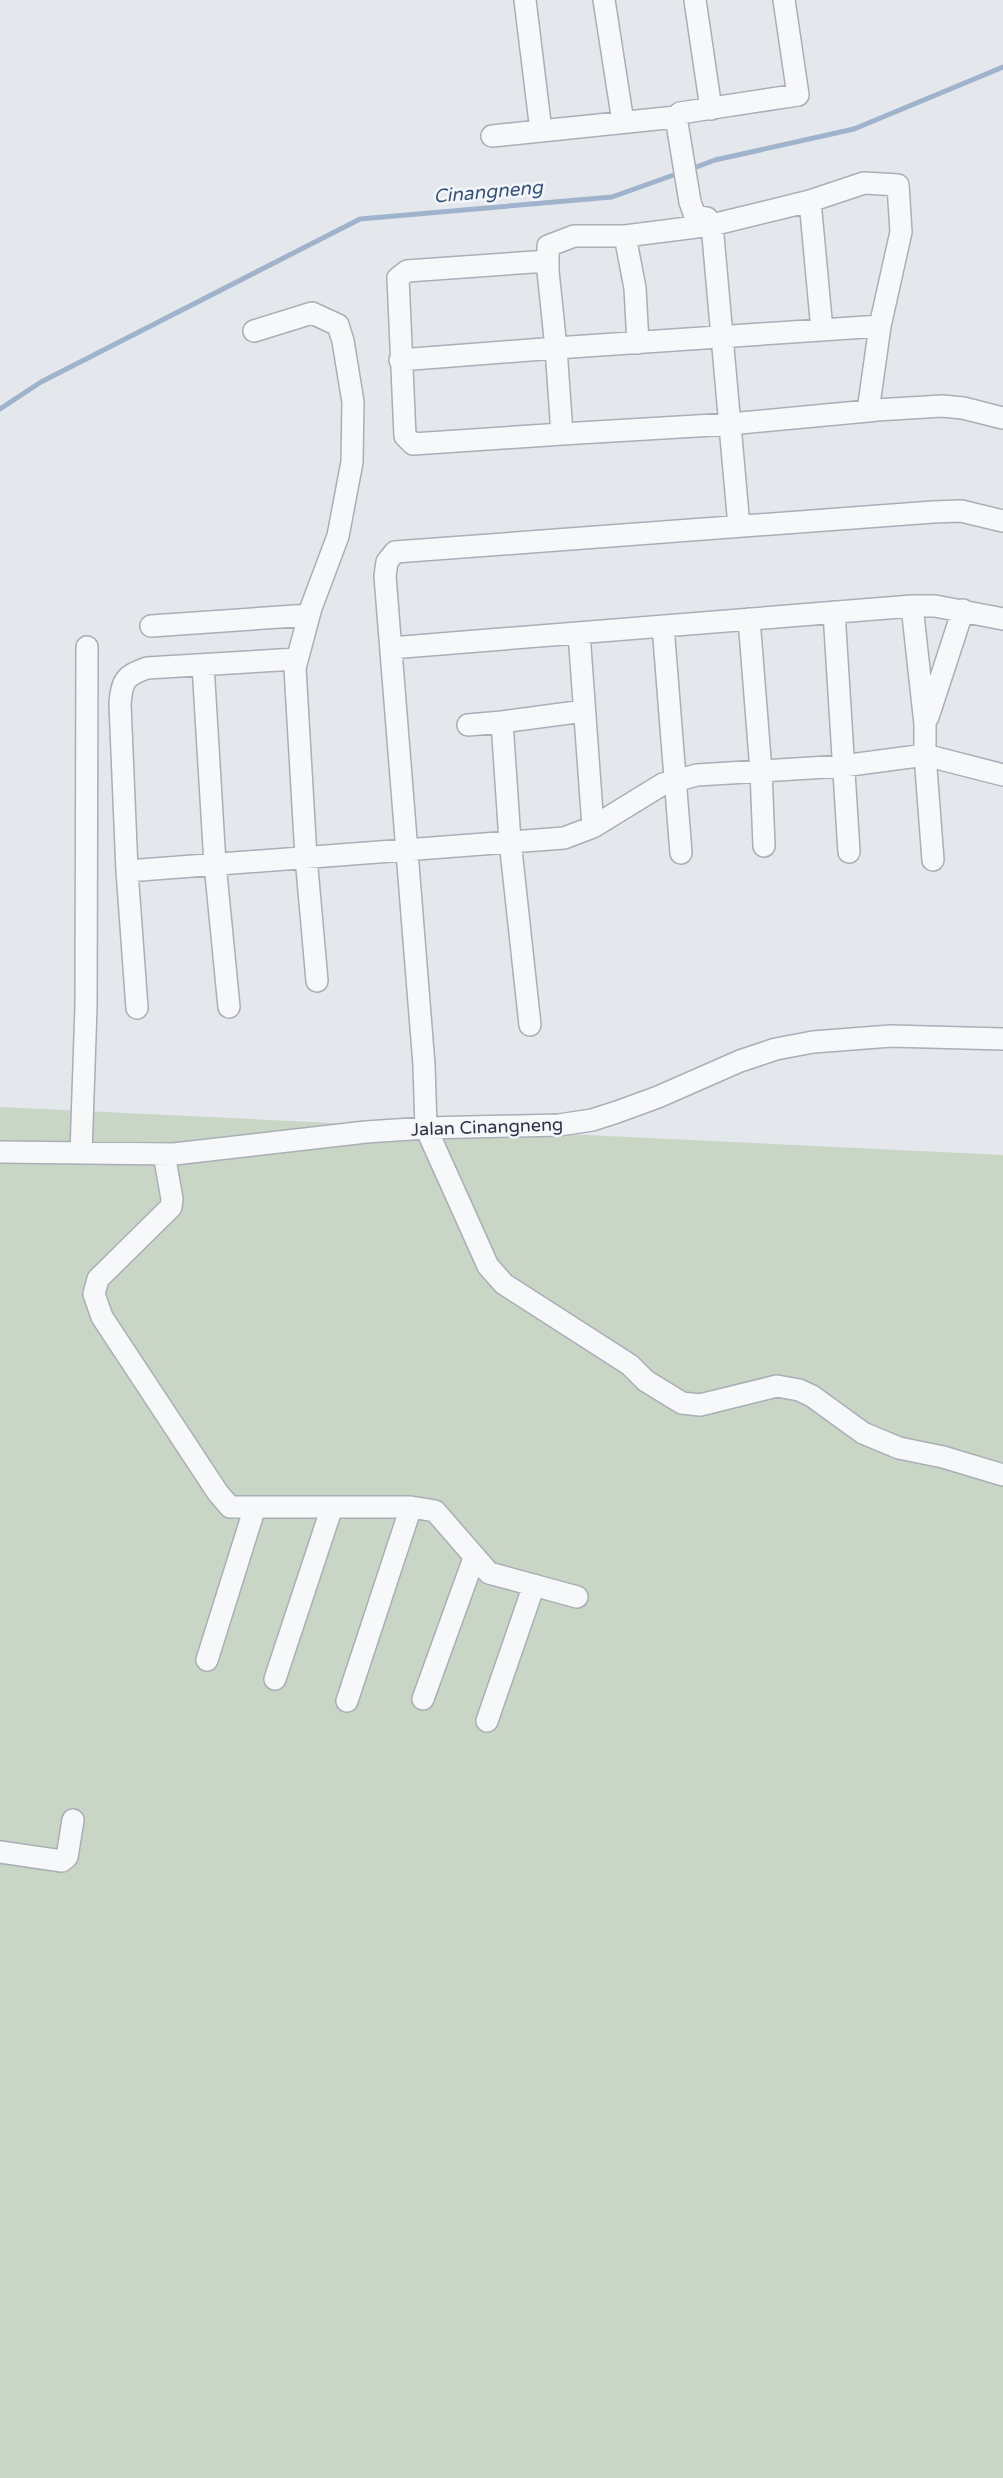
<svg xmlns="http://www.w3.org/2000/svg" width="1003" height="2478" viewBox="0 0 1003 2478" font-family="'Varela Round',sans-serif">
<rect width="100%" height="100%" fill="#e4e7ec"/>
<path fill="#c9d6c5" d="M0 1107 1003 1155V2478H0Z"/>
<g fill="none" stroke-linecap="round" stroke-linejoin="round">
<path stroke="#9fb4cc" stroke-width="5" d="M691 169 715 160 854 129 1003 67
M0 409 41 382 360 219 612 197 682 172"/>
<g stroke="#a9aeb7" stroke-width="24">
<path id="minor" d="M525 0 541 131
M604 0 623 122
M695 0 711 109
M492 136 676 117
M810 201 822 330
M625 236 712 225 810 201 864 183 898 185 901 232 880 326
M548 261 407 271 398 278 405 436 413 444 562 434
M254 331 312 313 338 325 343 341 353 402 352 462 338 536 311 608 295 668 306 857 317 981
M400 360 556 348 548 271V246L574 236H625L635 288 638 343
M868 411 880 326 556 348 562 434 730 424 868 411 876 410 942 406 963 408 1003 418
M1003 521 961 511 933 512 395 552 387 562 385 576 424 1065 426 1128 488 1266 504 1284 630 1365 646 1381 682 1403 700 1405 777 1386 799 1390 812 1396 863 1433 899 1448 943 1457 1003 1475
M739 526 712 225 707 218 695 216 690 202 676 117 680 113 798 95 784 0
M912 606 925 724V755L933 860
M834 612 849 852
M749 619 761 771 764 846
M151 626 309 615
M663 626 681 853
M579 633 593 827
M391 648 912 606H935L1003 619
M203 665 215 864 229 1007
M928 717 963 610
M468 725 502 722
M127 871 564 838 593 827 663 784 697 775 843 766 925 755 1003 775
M137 1008 127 871 120 704C122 680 125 676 147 668L297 659
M530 1025 510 841 502 722 584 711
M0 1152 174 1154 366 1132 426 1128 559 1125 592 1120 617 1112 658 1097 740 1061 776 1049 813 1042 891 1036 1003 1039
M81 1153 86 1007 87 647
M164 1154 172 1199 171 1207 98 1279 94 1294 102 1317 218 1493 230 1507H411L435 1511 489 1573 577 1597
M207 1660 255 1507
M275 1679 332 1507
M423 1699 474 1558
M347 1701 411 1507
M487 1721 534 1585
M0 1852 62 1861 67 1857 73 1820"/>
</g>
<use href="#minor" stroke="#f7f8fa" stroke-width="21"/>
</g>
<g text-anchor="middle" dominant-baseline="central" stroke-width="5" stroke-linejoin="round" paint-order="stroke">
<g font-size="18" fill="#2b3445" stroke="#f4f6f9">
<text transform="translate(487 1127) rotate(-2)">Jalan Cinangneng</text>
</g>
<g font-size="19" font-style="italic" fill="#34527a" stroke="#f4f6f9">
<text transform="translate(488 192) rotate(-5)">Cinangneng</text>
</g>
</g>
</svg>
